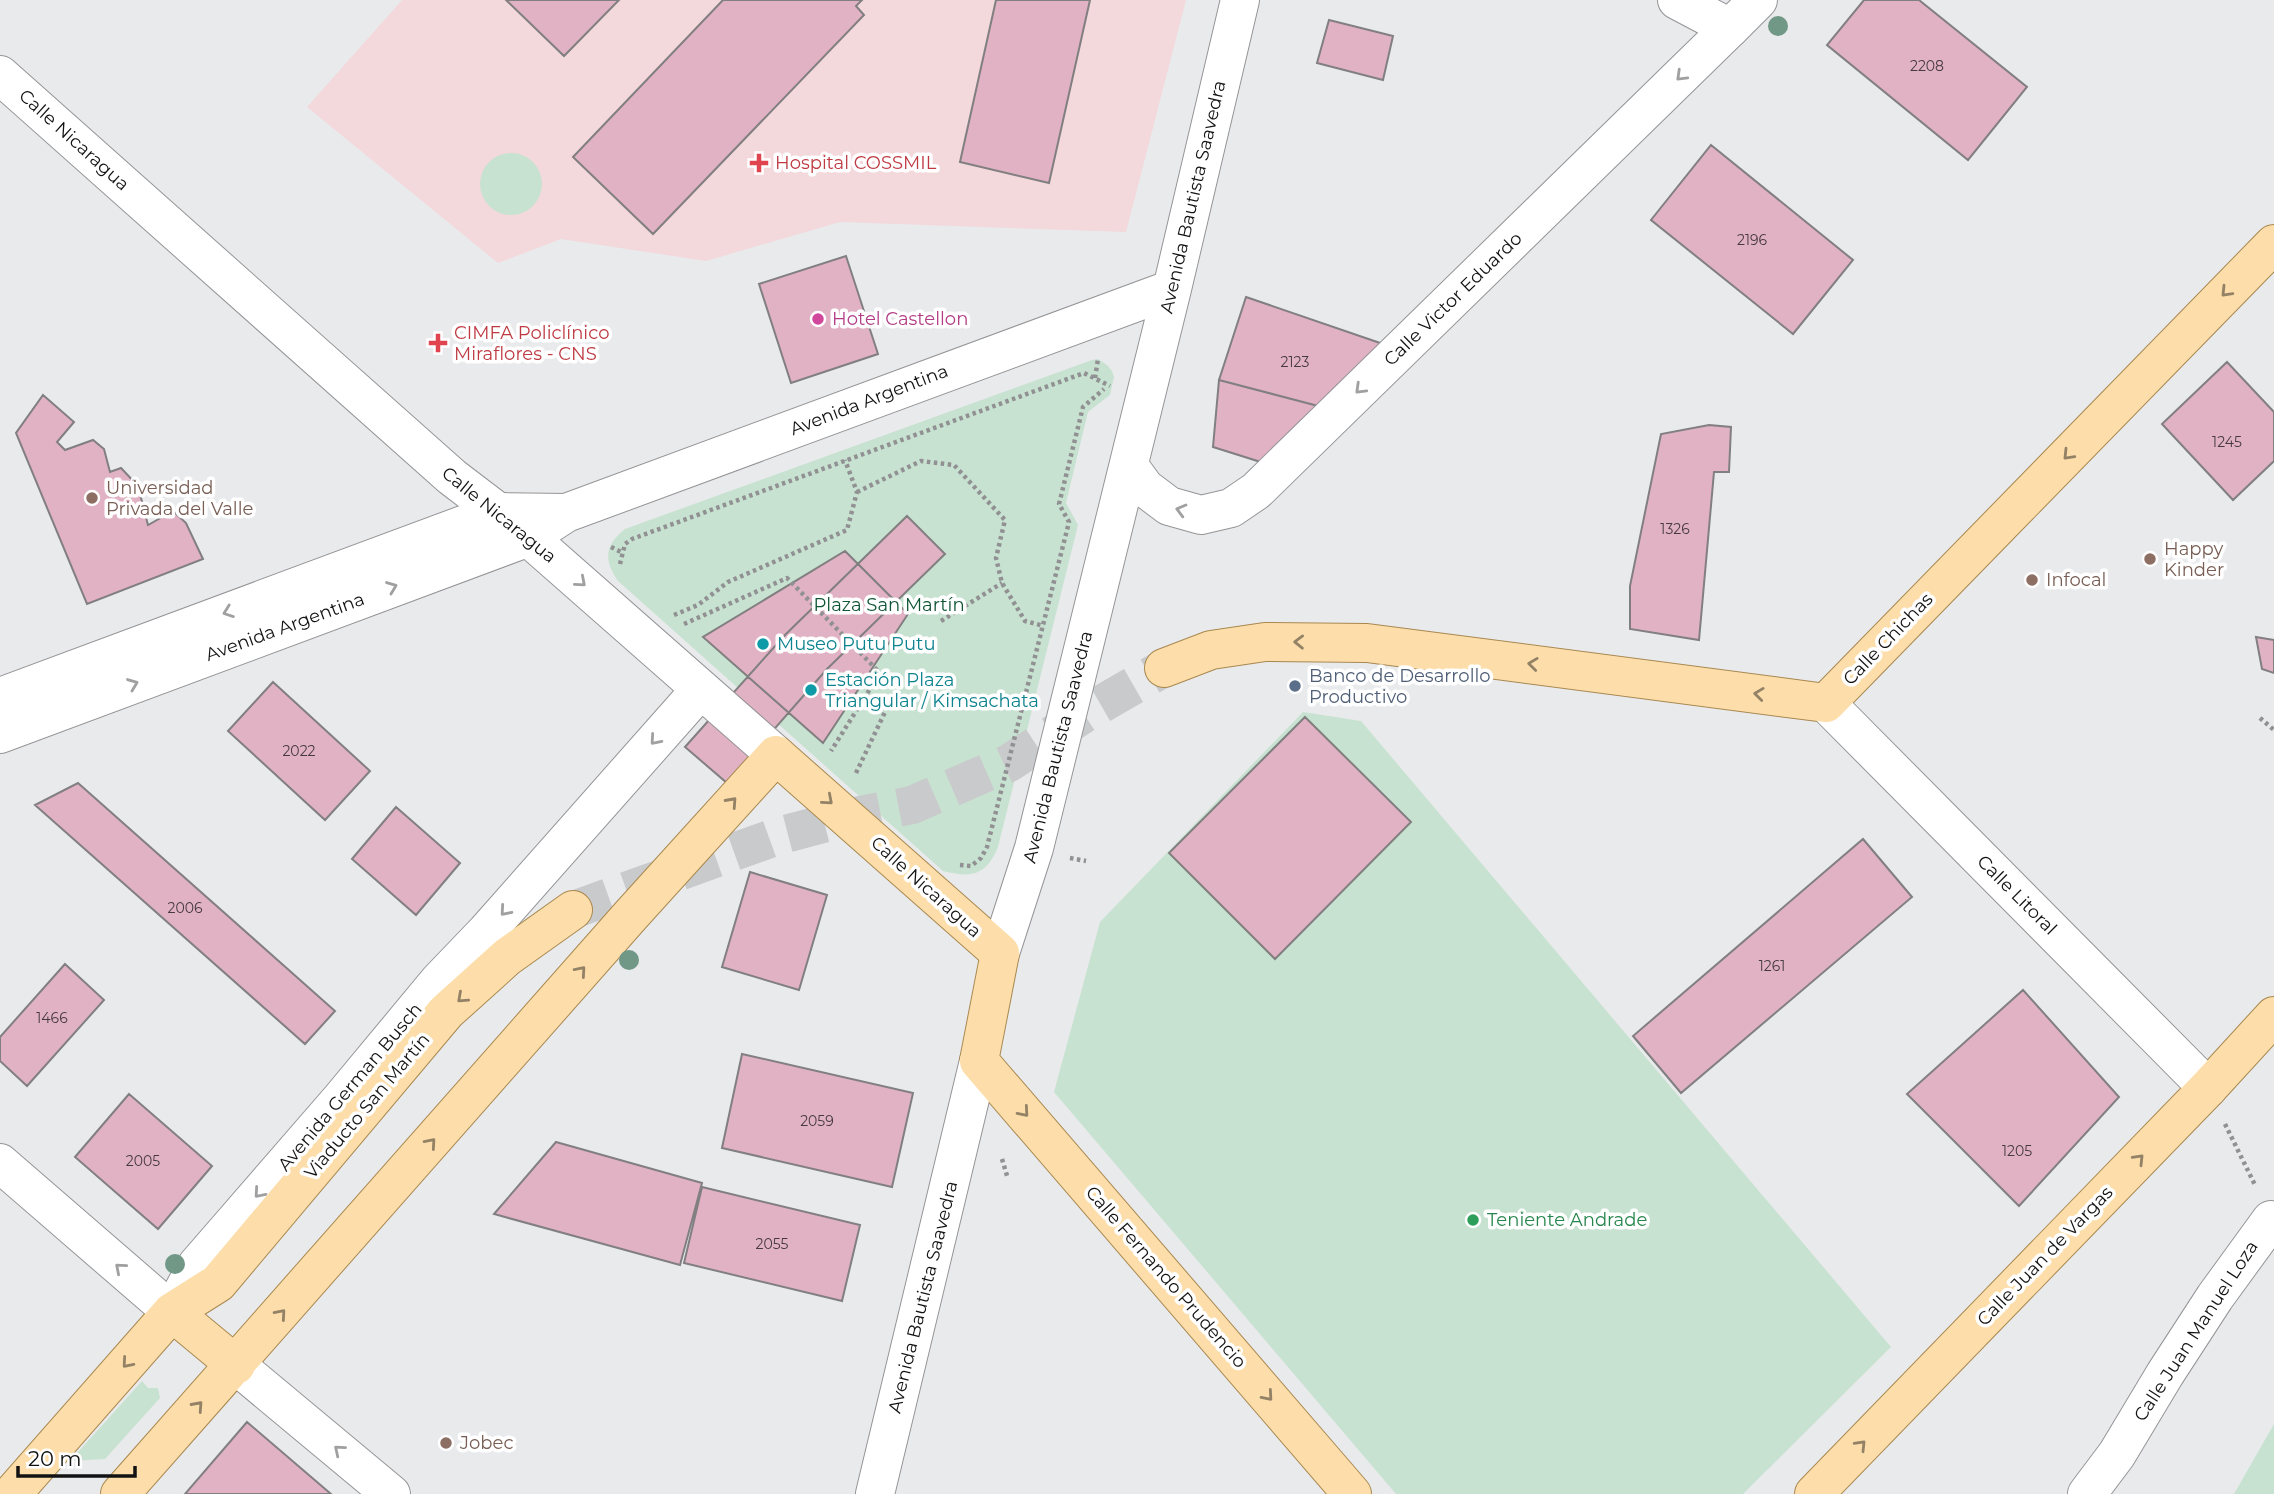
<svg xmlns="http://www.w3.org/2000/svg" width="2274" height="1494" viewBox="0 0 2274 1494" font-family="Montserrat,sans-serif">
<rect width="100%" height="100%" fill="#e9eaec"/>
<path fill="#f3d8dc" d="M402 0H1186L1126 232 840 222 706 261 561 239 498 263 307 107Z"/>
<path fill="#c8e2d1" d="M480 184a31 31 0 1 1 62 0a31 31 0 1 1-62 0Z
M1098 359 1107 365 1112 371 1114 377 1110 395 1088 412 1066 503 1078 525 998 847C986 876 972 878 943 871L618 581C603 559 605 545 625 529L1092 360Z
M1303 712 1361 721 1891 1347 1743 1494H1396L1054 1092 1100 922Z
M142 1381 148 1388H158L160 1398 105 1459 70 1461Z
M2274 1424V1494H2234Z"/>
<path fill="#e1b2c3" stroke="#817f80" stroke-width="2" d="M506 0H619L564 56Z
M723 0H862L856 6 864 15 653 234 573 157Z
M996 0H1090L1049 183 960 162Z
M1864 0H1919L2027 87 1968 160 1827 45Z
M1329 20 1393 36 1383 80 1317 63Z
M1711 145 1853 260 1793 334 1651 220Z
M846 256 878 354 791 383 759 284Z
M1246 297 1383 344 1322 407 1219 380Z
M2227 362 2274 412V461L2233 500 2162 424Z
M1219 380 1322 407 1264 463 1213 447Z
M43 395 74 422 57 442 65 450 93 440 104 449 110 472 121 468 138 486 148 525 173 511 186 523 203 559 87 604 16 433Z
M1709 425 1731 427 1729 472H1714L1699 640 1630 629V586L1661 434Z
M907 516 945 554 827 669 727 783 685 747 785 635Z
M845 551 908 614 823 743 703 637Z
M845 551 908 614 823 743 703 637Z
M2256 637 2274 640V673L2262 669Z
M273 682 370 771 325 820 228 731Z
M1305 717 1411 822 1275 959 1169 853Z
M78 783 335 1011 305 1044 35 805Z
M396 807 460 863 416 915 352 859Z
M1863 839 1912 897 1681 1093 1633 1036Z
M750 872 827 895 799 990 722 967Z
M65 964 104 1000 27 1086 0 1061V1037Z
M2023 990 2119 1097 2019 1206 1907 1094Z
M742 1054 913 1093 892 1187 722 1148Z
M129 1094 212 1166 158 1229 75 1157Z
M556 1142 702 1183 680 1265 494 1214Z
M702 1187 860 1225 842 1301 684 1263Z
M247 1422 331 1494H185Z"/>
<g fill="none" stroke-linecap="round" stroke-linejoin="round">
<path stroke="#c9cacb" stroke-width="38" stroke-dasharray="38 19" stroke-linecap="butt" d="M573 910 781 835 850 817 912 805 1009 763 1084 714 1164 668"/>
<g stroke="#959597" stroke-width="40">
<path id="street" d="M0 75 452 477 498 512
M1129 466 1145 488 1169 506 1201 515 1231 508 1256 491 1730 28
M1826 703 2208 1088
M0 1163 172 1312
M236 1365 391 1494
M2087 1494 2117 1454 2165 1374 2215 1297 2271 1220"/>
</g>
<g stroke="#959597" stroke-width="40">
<path id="secondary" d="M1677 0 1730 28 1758 0
M511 522 776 755
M0 697 498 512 566 513
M0 734 529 537 566 513 1172 289
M1000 953 1034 848 1172 289 1240 0
M172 1312 197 1265 341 1099 439 981 486 932 701 689
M875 1494 979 1061"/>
</g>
<g stroke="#a98850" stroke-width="40">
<path id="primary" d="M1164 668 1211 650 1265 642 1367 643 1826 703 2274 244
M172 1312 236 1365
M12 1494 172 1312 218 1283 446 1012 507 957 573 910
M120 1494 631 915 776 755 1000 953 979 1061 1352 1494
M1814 1494 2208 1088 2274 1016"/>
</g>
<path stroke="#919193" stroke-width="4.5" stroke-dasharray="3.5 3.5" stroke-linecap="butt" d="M1095 378 1098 359
M857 492 921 461 954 465 1005 520 996 558 1002 583 1025 621 1044 626
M611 547 621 552
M620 564 625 544 632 539 1084 373 1110 386
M674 615 698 605 728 582 847 530 857 492 845 460
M941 621 1002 583
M684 624 787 578 880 673 831 751
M2260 718 2274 730
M856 773 895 691
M1070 858 1086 861
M960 865 971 866 981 858 987 847 1069 522 1059 504 1083 407 1104 389
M2225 1124 2255 1185
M1002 1159 1008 1179"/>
<use href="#street" stroke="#fff" stroke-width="38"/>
<use href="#secondary" stroke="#fff" stroke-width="38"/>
<use href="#primary" stroke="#fddeaa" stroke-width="38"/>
</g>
<g fill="#719887">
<circle cx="1778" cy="26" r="10"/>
<circle cx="629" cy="960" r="10"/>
<circle cx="175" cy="1264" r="10"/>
</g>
<defs><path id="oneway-chevron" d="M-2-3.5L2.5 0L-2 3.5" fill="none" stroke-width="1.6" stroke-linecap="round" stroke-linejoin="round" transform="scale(1.75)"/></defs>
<g stroke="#a0a0a0">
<use href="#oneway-chevron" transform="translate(1681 76) rotate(136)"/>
<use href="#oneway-chevron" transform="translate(1360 389) rotate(136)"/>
<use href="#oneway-chevron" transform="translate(1181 510) rotate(-165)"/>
<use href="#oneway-chevron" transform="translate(581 582) rotate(41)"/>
<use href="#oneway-chevron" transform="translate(392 587) rotate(-21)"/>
<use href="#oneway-chevron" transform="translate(228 612) rotate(160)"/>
<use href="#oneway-chevron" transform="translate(133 684) rotate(-21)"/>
<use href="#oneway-chevron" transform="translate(655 740) rotate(131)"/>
<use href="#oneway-chevron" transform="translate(505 911) rotate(131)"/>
<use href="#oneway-chevron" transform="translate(259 1193) rotate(131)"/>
<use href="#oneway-chevron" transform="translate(120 1268) rotate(-139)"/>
<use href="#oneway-chevron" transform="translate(339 1450) rotate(-140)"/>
</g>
<g stroke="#938266">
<use href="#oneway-chevron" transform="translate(2226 292) rotate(134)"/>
<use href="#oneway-chevron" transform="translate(2068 455) rotate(134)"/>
<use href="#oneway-chevron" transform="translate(1299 642) rotate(-179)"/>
<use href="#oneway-chevron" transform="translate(1533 664) rotate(-173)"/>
<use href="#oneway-chevron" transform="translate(1759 694) rotate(-173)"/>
<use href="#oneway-chevron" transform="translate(828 800) rotate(41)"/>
<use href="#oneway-chevron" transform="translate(732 802) rotate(-48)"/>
<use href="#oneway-chevron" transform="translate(581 971) rotate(-49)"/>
<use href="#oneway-chevron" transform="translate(462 998) rotate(138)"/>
<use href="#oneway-chevron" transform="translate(1024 1112) rotate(49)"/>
<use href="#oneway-chevron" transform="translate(431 1143) rotate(-49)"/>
<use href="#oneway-chevron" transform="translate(2139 1159) rotate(-46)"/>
<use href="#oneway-chevron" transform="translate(281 1314) rotate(-49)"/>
<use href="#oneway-chevron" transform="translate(127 1363) rotate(131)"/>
<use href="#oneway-chevron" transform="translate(1268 1396) rotate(49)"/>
<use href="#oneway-chevron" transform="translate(198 1406) rotate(-48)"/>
<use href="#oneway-chevron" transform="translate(1861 1445) rotate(-46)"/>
</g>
<g fill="#e0444e" stroke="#fff" stroke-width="2.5">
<path d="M755.5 152.5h7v7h7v7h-7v7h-7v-7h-7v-7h7z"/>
<path d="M434.5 332.5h7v7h7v7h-7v7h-7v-7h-7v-7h7z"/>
</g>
<circle fill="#d1479c" stroke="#fff" stroke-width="2.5" cx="818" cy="319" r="7"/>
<g fill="#8d6e63" stroke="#fff" stroke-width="2.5">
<circle cx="92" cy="498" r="7"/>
<circle cx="2150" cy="559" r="7"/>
<circle cx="2032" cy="580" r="7"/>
<circle cx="446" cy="1443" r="7"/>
</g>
<g fill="#0f9aa8" stroke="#fff" stroke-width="2.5">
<circle cx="763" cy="644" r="7"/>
<circle cx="811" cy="690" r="7"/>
</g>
<circle fill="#5c6f8a" stroke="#fff" stroke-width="2.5" cx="1295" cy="686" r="7"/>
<circle fill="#2e9e5b" stroke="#fff" stroke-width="2.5" cx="1473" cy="1220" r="7"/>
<g text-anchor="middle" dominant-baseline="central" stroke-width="7" stroke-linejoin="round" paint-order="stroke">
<g font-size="14" fill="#463a3e">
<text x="1927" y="66">2208</text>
<text x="1752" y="240">2196</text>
<text x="1295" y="362">2123</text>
<text x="2227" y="442">1245</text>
<text x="1675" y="529">1326</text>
<text x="299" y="751">2022</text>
<text x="185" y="908">2006</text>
<text x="1772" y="966">1261</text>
<text x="52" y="1018">1466</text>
<text x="817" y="1121">2059</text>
<text x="2017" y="1151">1205</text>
<text x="143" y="1161">2005</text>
<text x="772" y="1244">2055</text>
</g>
<g font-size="18" fill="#121212" stroke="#fff">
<text transform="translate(74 140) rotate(42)">Calle Nicaragua</text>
<text transform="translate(1193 197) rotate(-77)">Avenida Bautista Saavedra</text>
<text transform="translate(1453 299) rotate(-44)">Calle Victor Eduardo</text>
<text transform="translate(869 400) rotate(-21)">Avenida Argentina</text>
<text transform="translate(499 515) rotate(39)">Calle Nicaragua</text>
<text transform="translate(285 627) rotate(-20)">Avenida Argentina</text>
<text transform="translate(1888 639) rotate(-46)">Calle Chichas</text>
<text transform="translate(1058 747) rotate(-76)">Avenida Bautista Saavedra</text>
<text transform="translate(926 887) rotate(42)">Calle Nicaragua</text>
<text transform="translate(2017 895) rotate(45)">Calle Litoral</text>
<text transform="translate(350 1087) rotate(-50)">Avenida German Busch</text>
<text transform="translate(367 1106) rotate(-50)">Viaducto San Martín</text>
<text transform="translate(2045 1256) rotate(-46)">Calle Juan de Vargas</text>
<text transform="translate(1166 1277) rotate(49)">Calle Fernando Prudencio</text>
<text transform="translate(923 1297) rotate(-76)">Avenida Bautista Saavedra</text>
<text transform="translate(2196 1331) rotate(-57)">Calle Juan Manuel Loza</text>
</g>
<g font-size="18" fill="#be3a42" stroke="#fff" text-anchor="start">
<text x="775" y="163">Hospital COSSMIL</text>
<text x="454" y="333">CIMFA Policlínico<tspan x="454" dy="21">Miraflores - CNS</tspan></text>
</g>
<g font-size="18" fill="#b23c85" stroke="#fff" text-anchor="start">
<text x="832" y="319">Hotel Castellon</text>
</g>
<g font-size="18" fill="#785e54" stroke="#fff" text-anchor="start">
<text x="106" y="488">Universidad<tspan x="106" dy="21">Privada del Valle</tspan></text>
<text x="2164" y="549">Happy<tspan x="2164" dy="21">Kinder</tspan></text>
<text x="2046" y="580">Infocal</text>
<text x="460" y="1443">Jobec</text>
</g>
<g font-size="18" fill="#0f5534" stroke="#fff">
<text x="889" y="605">Plaza San Martín</text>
</g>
<g font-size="18" fill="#0d838f" stroke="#fff" text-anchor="start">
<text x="777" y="644">Museo Putu Putu</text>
<text x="825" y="680">Estación Plaza<tspan x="825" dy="21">Triangular / Kimsachata</tspan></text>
</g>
<g font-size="18" fill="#4e5e75" stroke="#fff" text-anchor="start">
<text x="1309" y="676">Banco de Desarrollo<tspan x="1309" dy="21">Productivo</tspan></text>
</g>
<g font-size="18" fill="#27864d" stroke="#fff" text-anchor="start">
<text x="1487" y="1220">Teniente Andrade</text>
</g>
</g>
<path d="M18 1466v10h117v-10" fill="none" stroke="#121212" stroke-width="3.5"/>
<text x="28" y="1466" font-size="21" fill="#121212" stroke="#ffffff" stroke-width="5" paint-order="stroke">20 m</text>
</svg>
